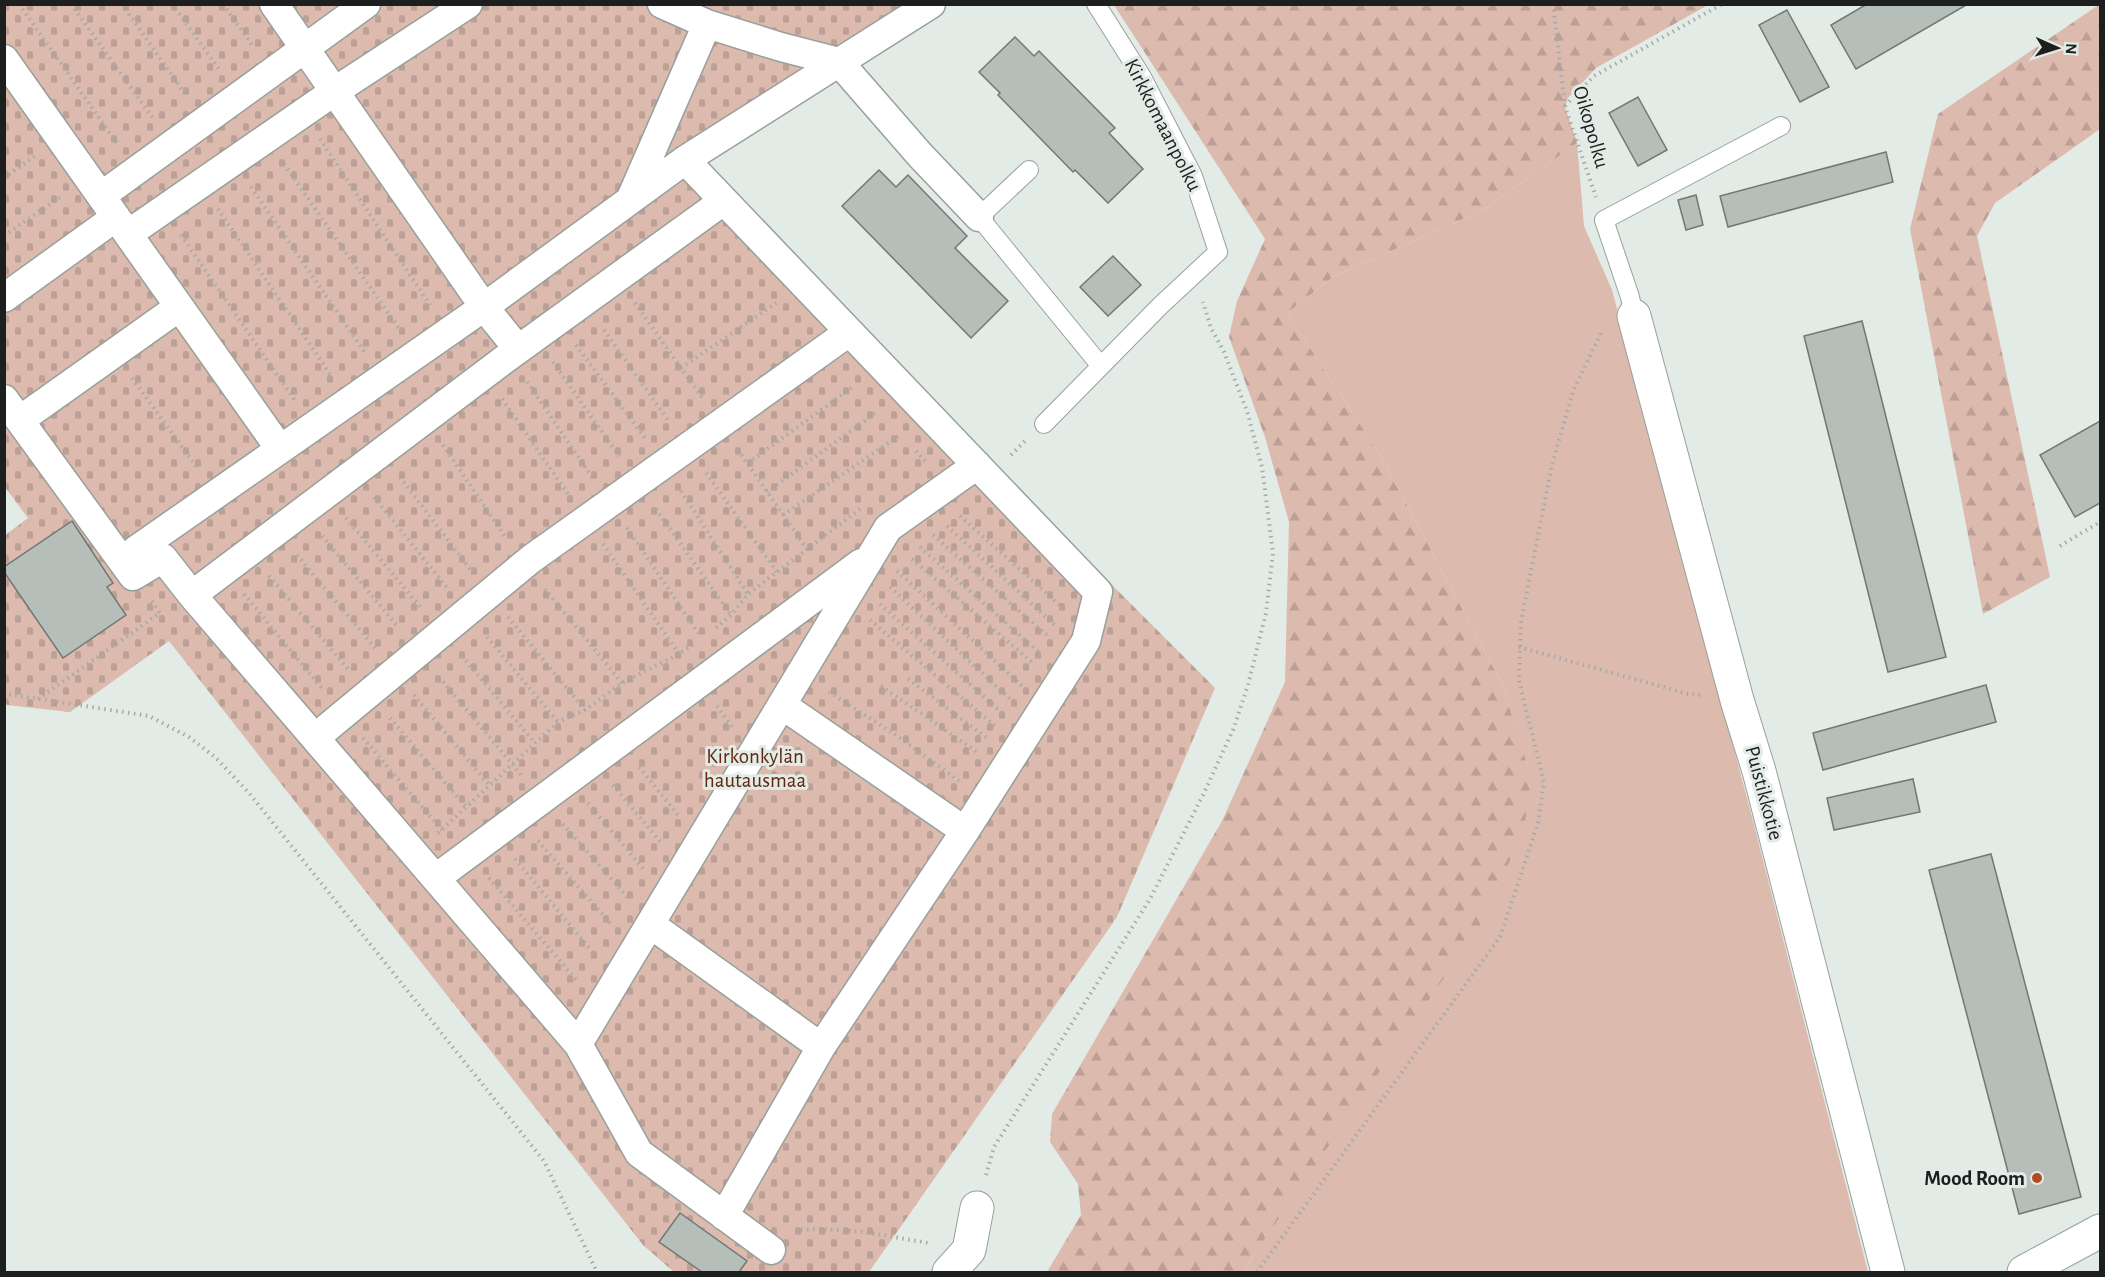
<svg xmlns="http://www.w3.org/2000/svg" width="2105" height="1277" viewBox="0 0 2105 1277" font-family="'Alegreya Sans',sans-serif">
<defs>
<pattern id="forest-firs" width="22" height="20" patternUnits="userSpaceOnUse" patternTransform="scale(1.5)"><rect width="22" height="20" fill="#dcbaae"/><path d="M5 1l3.5 6h-7zM16 11l3.5 6h-7z" fill="#bc9f95"/></pattern>
<pattern id="cemetery-stones" width="16" height="16" patternUnits="userSpaceOnUse" patternTransform="scale(1.5)"><rect width="16" height="16" fill="#dcbaae"/><path d="M2 7V4a2 2 0 0 1 4 0v3zM10 15v-3a2 2 0 0 1 4 0v3z" fill="#bc9f95"/></pattern>
</defs>
<rect width="100%" height="100%" fill="#e2ebe6"/>
<path fill="#dcbaae" d="M1577 143 1584 226 1612 290 1752 817 1868 1272H1244L1531 778 1502 684 1382 458 1287 313 1333 277 1485 209Z"/>
<path fill="url(#forest-firs)" d="M2100 4V129L1995 203 1977 236 2050 577 1983 614 1910 229 1938 114Z
M1114 5H1708L1596 68 1568 98 1565 107 1577 143 1485 209 1333 277 1287 313 1382 458 1502 684 1531 777 1524 829 1483 921 1253 1256 1244 1272H1047L1081 1215 1078 1184 1050 1142 1052 1114 1222 821 1285 682 1289 522 1265 437 1229 337 1237 301 1265 239Z"/>
<path fill="url(#cemetery-stones)" d="M5 5H933L694 167 1215 688 1117 917 869 1272H674L643 1245 169 641 70 712 7 705 4 702V536L28 518 4 486Z"/>
<path fill="#b6beb9" stroke="#717874" stroke-width="1.5" d="M1867 4H1968L1856 69 1831 25Z
M1787 10 1829 87 1800 102 1759 25Z
M1015 37 1034 56 1039 51 1115 128 1109 133 1143 169 1108 203 1075 170 1073 172 998 95 1000 93 979 72Z
M1638 97 1667 150 1638 166 1609 113Z
M1886 152 1893 182 1728 227 1720 196Z
M879 170 896 187 908 175 967 236 955 248 1008 301 971 338 842 206Z
M1696 195 1703 225 1686 230 1678 200Z
M1113 256 1141 285 1108 316 1080 287Z
M1862 321 1946 657 1888 672 1804 336Z
M2100 421V503L2075 517 2040 455Z
M72 521 113 583 107 587 126 615 63 658 4 572V567Z
M1986 685 1996 722 1823 770 1813 733Z
M1913 779 1920 812 1834 830 1827 798Z
M1991 854 2081 1197 2019 1214 1929 870Z
M680 1213 747 1261 739 1272H702L659 1242Z"/>
<g fill="none" stroke-linecap="round" stroke-linejoin="round">
<g stroke="#98a09b" stroke-width="20">
<path id="service" d="M1029 170 979 217 1100 365
M1634 316 1630 297 1604 220 1781 126
M1044 424 1160 306 1218 252 1193 176 1142 77 1096 4"/>
</g>
<g stroke="#98a09b" stroke-width="31">
<path id="pedestrian" d="M274 4 484 307 518 349
M662 4 707 24 781 47 839 62 920 155 979 217
M4 59 280 449
M685 160 1098 592 1086 641 965 831 821 1047 724 1216
M101 196 366 4
M631 198 707 24
M128 234 335 91 468 4
M4 298 116 217
M4 399 133 576 163 558 192 595 578 1044 639 1153 771 1250
M20 420 179 307
M133 576 136 550 484 307 685 160 931 4
M192 595 509 356 722 202
M782 705 965 831
M316 737 531 559 849 332
M436 878 861 563
M650 924 821 1047
M578 1044 888 528 977 465"/>
</g>
<g stroke="#98a09b" stroke-width="35">
<path id="minor" d="M1634 316 1737 700 1759 771 1888 1272
M949 1272 969 1250 977 1208
M2024 1272 2100 1231"/>
</g>
<path stroke="#a4aba7" stroke-width="4" stroke-dasharray="1.5 4.5" stroke-linecap="butt" d="M19 4 119 146
M71 4 154 120
M122 4 187 97
M172 4 221 72
M223 4 254 48
M1553 4 1565 107 1596 197
M1565 106 1594 76 1722 4
M320 139 430 305
M284 164 400 330
M4 178 35 156
M251 187 366 354
M218 209 332 377
M181 235 296 402
M4 236 63 195
M635 303 703 399
M604 330 670 423
M576 345 645 438
M553 362 619 456
M681 368 776 303
M132 378 198 469
M527 382 592 477
M502 399 568 494
M443 445 506 538
M738 450 807 549
M916 451 927 463
M1011 455 1025 441
M748 463 854 386
M706 473 777 572
M400 477 470 569
M681 491 748 594
M767 492 878 411
M374 497 448 589
M656 509 731 615
M783 515 900 435
M960 516 1062 607
M346 518 422 609
M947 526 1057 627
M627 528 701 637
M933 535 1050 638
M322 536 398 627
M603 544 679 654
M2060 546 2100 522
M920 547 1041 654
M297 555 375 648
M912 559 1034 664
M897 571 1022 686
M269 576 348 669
M890 587 1012 701
M545 589 622 683
M244 594 324 691
M880 604 1002 713
M508 617 585 710
M870 620 995 726
M716 628 731 615 748 594 860 509
M487 637 558 722
M1519 647 1688 694 1701 695
M462 656 535 743
M439 677 523 777
M908 679 987 738
M881 686 977 752
M829 692 896 735 959 781
M414 695 489 785
M4 696 7 694 149 716 189 737 216 758 249 793 544 1161 597 1272
M38 699 160 613 152 601
M717 706 732 727
M390 718 466 807
M363 738 442 830
M639 767 678 815
M613 785 662 844
M588 803 645 871
M563 824 629 899
M438 833 558 722 585 710 622 683 679 654 695 643
M538 841 612 925
M515 859 595 955
M489 878 578 982
M986 1175 994 1147 1150 899 1203 795 1233 730 1248 685 1266 613 1273 553 1262 467 1247 411 1224 352 1211 328 1203 302
M795 1230 823 1229 866 1232 928 1243
M1257 1272 1500 937 1538 823 1544 782 1519 681 1521 621 1552 465 1573 391 1602 331"/>
<use href="#service" stroke="#fff" stroke-width="18"/>
<use href="#pedestrian" stroke="#fff" stroke-width="28"/>
<use href="#minor" stroke="#fff" stroke-width="33"/>
</g>
<circle fill="#b24b25" stroke="#e2ebe6" stroke-width="2" cx="2037" cy="1178" r="6"/>
<g text-anchor="middle" dominant-baseline="central" stroke-width="6" stroke-linejoin="round" paint-order="stroke">
<g font-size="21" fill="#1c1f1d" stroke="#e2ebe6">
<text transform="translate(1163 125) rotate(63)">Kirkkomaanpolku</text>
<text transform="translate(1591 127) rotate(74)">Oikopolku</text>
<text transform="translate(1764 793) rotate(75)">Puistikkotie</text>
</g>
<g font-size="21" fill="#622711" stroke="#e2ebe6">
<text x="755" y="756">Kirkonkylän<tspan x="755" dy="24">hautausmaa</tspan></text>
</g>
<g font-size="21" font-weight="bold" fill="#1c1f1d" stroke="#e2ebe6" text-anchor="end">
<text x="2025" y="1178">Mood Room</text>
</g>
</g>
<rect width="2105" height="1277" fill="none" stroke="#1c1f1d" stroke-width="12"/>
<g transform="translate(2057 48) rotate(93)" stroke="#e2ebe6" stroke-width="4.5" paint-order="stroke">
<path d="M0-4.5L10 22L0 15L-10 22Z" fill="#1c1f1d"/>
<text y="-9" font-size="16" font-weight="bold" text-anchor="middle" fill="#1c1f1d">N</text>
</g>
</svg>
